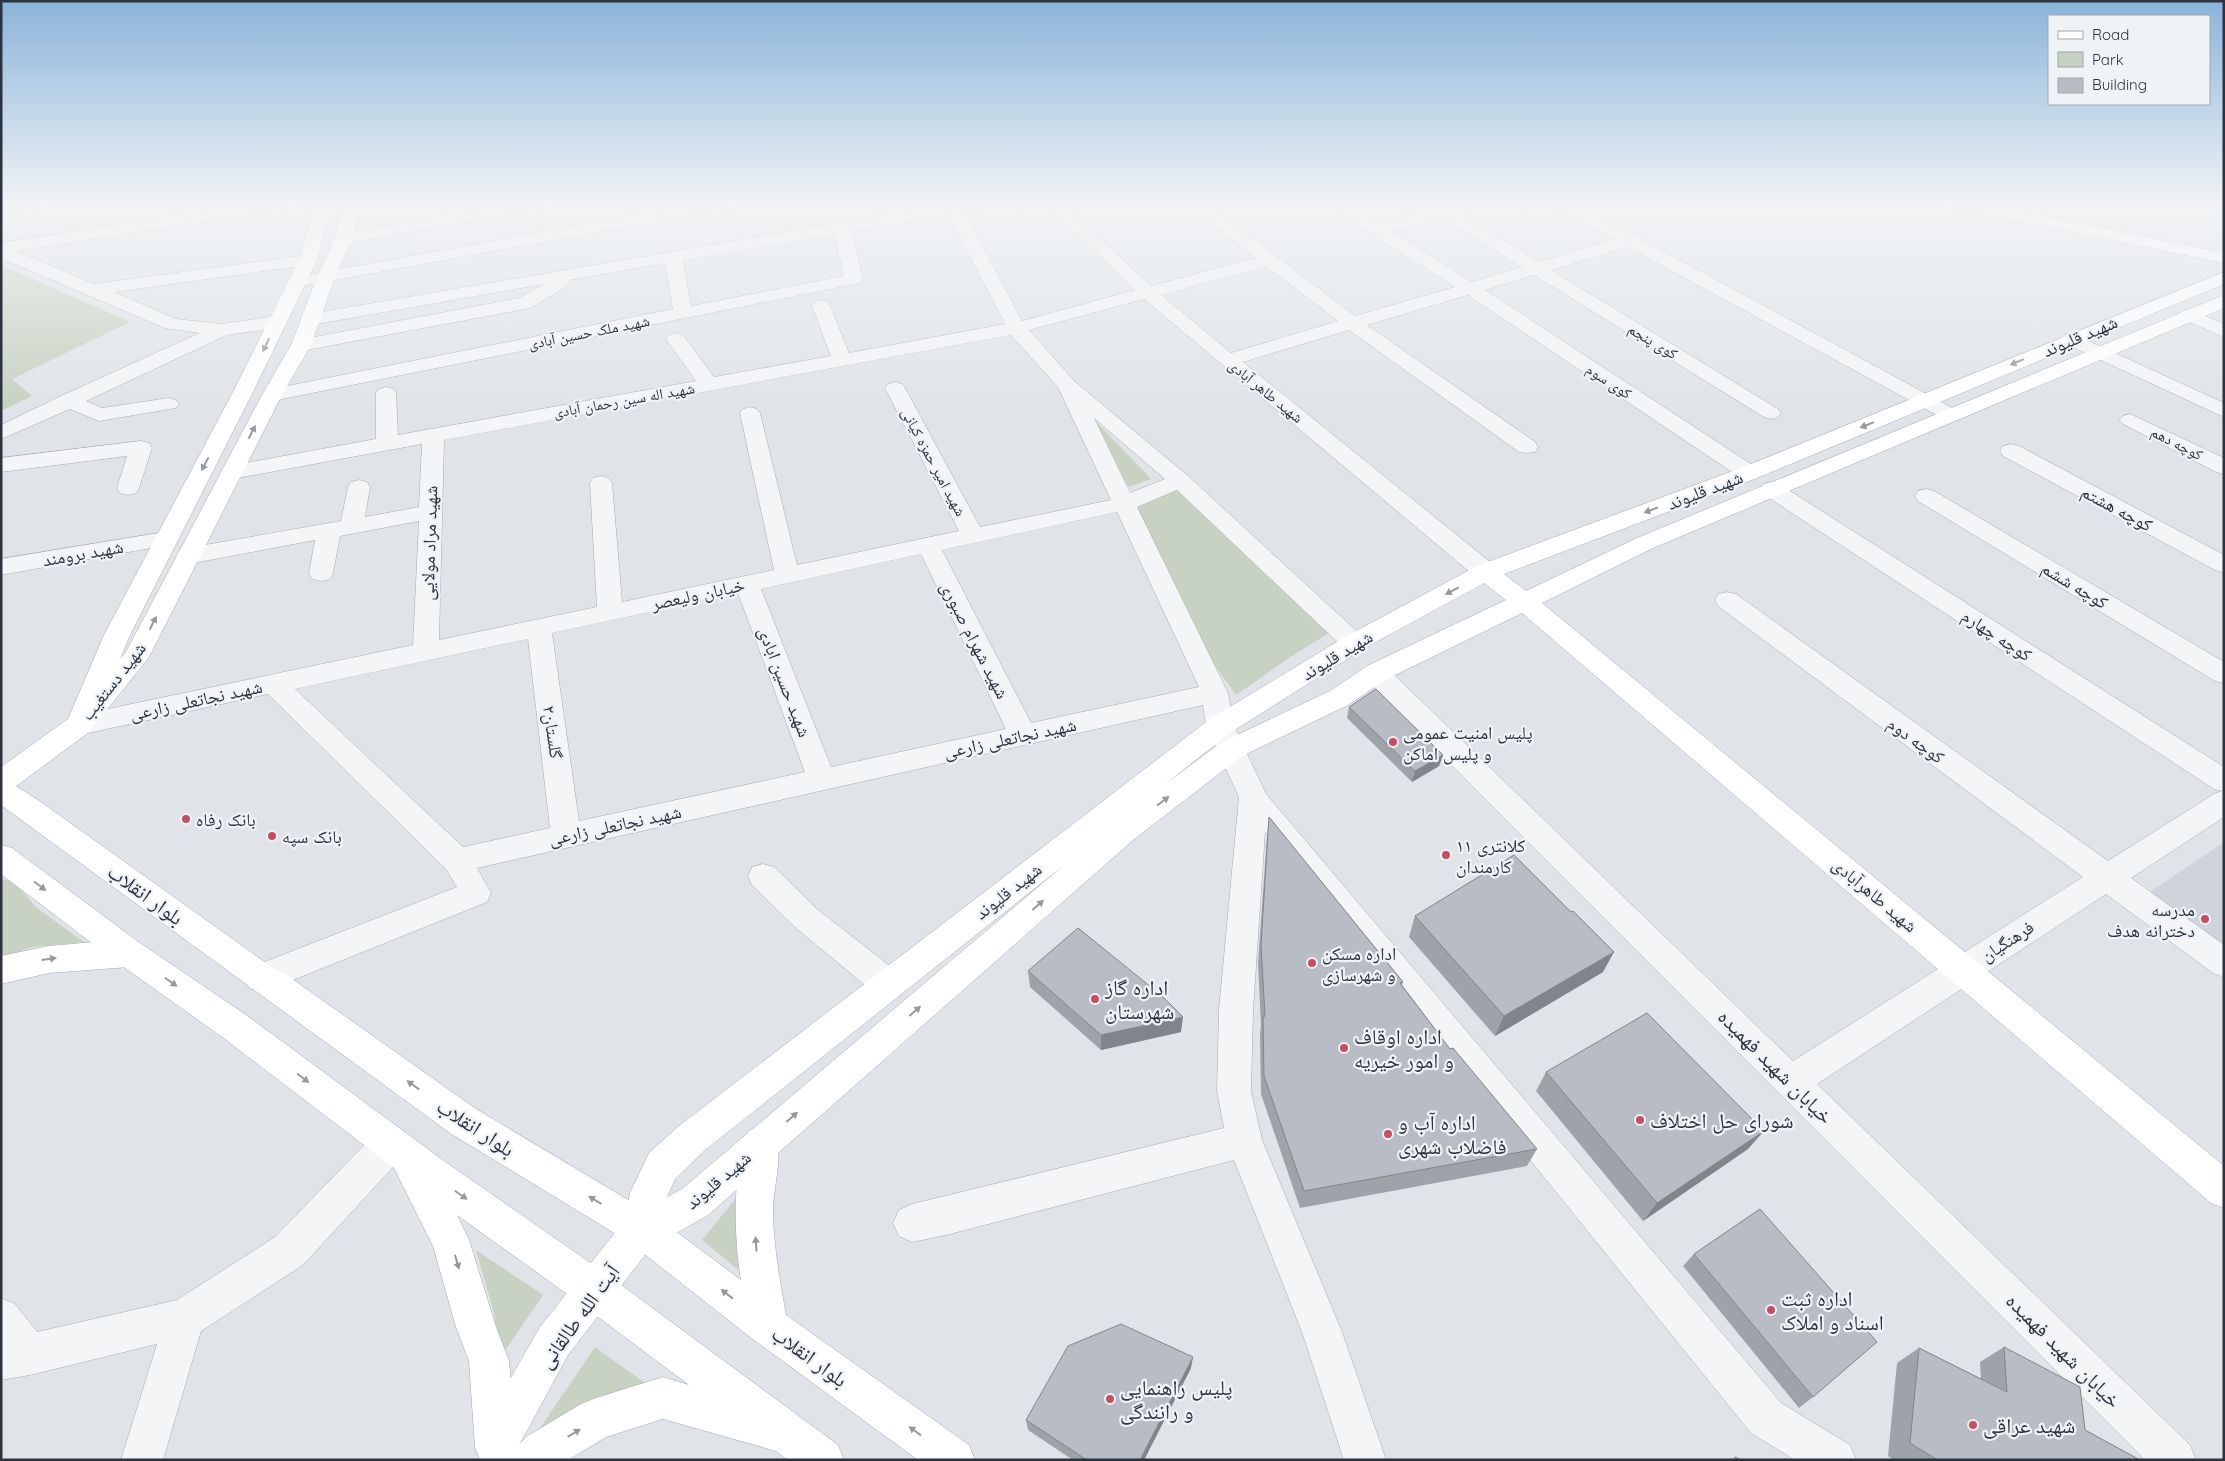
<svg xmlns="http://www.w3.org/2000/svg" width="2225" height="1461" viewBox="0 0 2225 1461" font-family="Quicksand,'Noto Naskh Arabic',sans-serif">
<rect width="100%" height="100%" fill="#e0e4e8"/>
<path fill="#cfd3da" d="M2224 842V946L2150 892Z"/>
<path fill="#c7d2c2" d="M1 265 130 322 12 379 32 396 1 411Z
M1088 413 1151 479 1128 487Z
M1180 488 1331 632 1292 656 1236 695 1208 656 1134 507Z
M1 878 15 883 37 908 84 942 33 947 1 958Z
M737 1197 742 1273 702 1240Z
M476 1250 543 1295 500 1358 494 1313Z
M595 1347 652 1388 536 1434Z"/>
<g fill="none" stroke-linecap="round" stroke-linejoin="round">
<g stroke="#a6abb2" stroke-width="1">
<path id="street" d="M47 203 45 207 39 208 1 214V204Z
M255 203H296L294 207 288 208 16 251 94 284 308 255 314 256 317 260 314 264 308 265 114 292 176 319 222 324 276 316 283 318 286 322 283 326 276 328 227 335 86 401 102 408 169 398 176 400 179 404 176 408 99 421 70 409 1 439V425L61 396 200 333 165 328 1 258V243Z
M514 203H550L548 207 542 208 343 244 337 243 334 239 337 235 343 234Z
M701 203H737L735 207 729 208 297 287 291 286 288 282 291 278 297 277Z
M943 203H990L988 207 964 211 1022 321 1135 290 1043 203H1061L1151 286 1256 258 1187 203H1206L1355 316 1455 287 1329 207 1327 203H1347L1379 223 1431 210 1423 203H1443L1539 262 1615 239 1555 207 1553 203H1574L1958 411 1961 415 1958 419 1951 421 1944 419 1628 247 1551 270 1778 409 1781 413 1778 417 1771 419 1764 417 1534 275 1485 290 1757 468 1760 473 1757 478 1749 480 1741 478 1468 295 1367 325 1535 442 1538 447 1535 452 1527 453 1519 452 1349 330 1243 362 1495 566 1498 572 1495 578 1486 580 1477 578 1144 299 1029 330 1074 381 1188 476 1363 637 1367 643 1363 649 1354 652 1345 649 1177 490 1137 507 1228 693 1234 726 1266 794 1781 1403 1850 1445 1856 1460H1795L1751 1433 1265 832 1253 1010 1251 1091 1262 1140 1342 1332 1386 1460H1344L1302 1332 1234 1160 946 1235 912 1242 899 1236 893 1223 899 1210 912 1204 1224 1128 1217 1091 1219 1010 1239 797 1206 726 1203 705 477 868 491 893 487 902 273 988 261 992 249 988 245 978 249 968 457 887 446 869 268 694 79 735 69 732 65 725 69 718 79 715 413 645 419 521 340 536 333 573 330 579 321 581 312 579 309 573 315 540 188 564 180 561 176 556 180 551 188 548 341 521 348 487 351 482 359 480 367 482 370 487 365 517 419 507 422 444 232 479 224 477 221 472 224 467 376 439V393L379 389 386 387 393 389 396 393 398 435 696 381 666 339 669 335 676 333 683 335 714 377 831 356 812 306 814 302 821 300 828 302 830 306 849 353 1005 324 948 214 851 231 863 279 860 283 272 401 265 399 262 395 265 391 272 389 673 309 665 263 569 280 570 282 567 286 532 307 525 309 301 351 294 349 291 345 294 341 519 298 544 284 311 325 304 323 301 319 304 315 944 205ZM1443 218 1522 267 1472 282 1391 231ZM834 234 844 276 691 306 683 260ZM1266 266 1338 321 1231 353 1161 295ZM1011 335 1058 387 1111 500 980 527 905 388 902 384 895 382 888 384 885 388 959 531 797 565 760 413 757 409 750 407 743 409 740 413 774 570 622 602 612 483 609 478 601 476 593 478 590 483 597 607 439 640 444 440ZM1094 418 1165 479 1130 493ZM1117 512 1199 687 1031 723 942 550ZM921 554 1006 729 831 767 761 589ZM738 593 805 772 579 821 552 633ZM528 639 550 828 463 847 295 689Z
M2189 309 2224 324V337L2182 319 2180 315 2182 311Z
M2071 333 2224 403V417L2064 343 2061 339 2064 335Z
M2130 414 2224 458V474L2216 472 2123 424 2119 420 2123 416Z
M141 441 149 443 152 448 139 488 136 493 128 495 120 493 117 488 127 456 1 472V458Z
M2011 444 2019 446 2224 555V573L2215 570 2003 456 2000 451 2003 446Z
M1771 482 1779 484 2224 767V817L2131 878 2224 945V977L2213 973 2106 894 1817 1084 2190 1445 2196 1460H2145L1367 680 1363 673 1367 666 1376 664 1385 666 1793 1061 2083 877 1718 606 1715 600 1718 594 1727 592 1736 594 2108 861 2214 794 2222 791 2214 789 1763 494 1760 489 1763 484Z
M1926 489 1934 491 2224 662V683L2215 681 1918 501 1915 496 1918 491Z
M165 532 173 534 177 539 173 544 1 575V559Z
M763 864 774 867 818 910 900 974 904 984 900 994 888 998 876 994 796 928 752 885 748 876 752 867Z
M391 1126 404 1131 409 1143 404 1155 303 1265 201 1331 163 1460H121L157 1344 30 1375 1 1380V1298L15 1304 37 1332 177 1300 275 1237 378 1131Z"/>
</g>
<g stroke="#a6abb2" stroke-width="1">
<path id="secondary" d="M316 203H332L317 260 254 390 130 635 120 659 126 652 262 395 291 345 317 277 334 239 344 203H360L352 239 335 277 311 345 282 395 149 657 89 732 11 790 1 793V767L68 719 104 635 234 390 299 260Z
M1947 203H1980L2224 253V263L1955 208 1949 207Z
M2224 272V284L1757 478 1504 574 1526 591 1637 538 2224 295V308L1653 548 1542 603 2224 1166V1208L2211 1203 1522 613 1385 680 1348 705 1242 756 1133 840 708 1215 680 1231 655 1242 568 1355 511 1460H481L475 1445 481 1430 540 1327 625 1220 630 1193 649 1153 679 1126 1210 719 1345 637 1477 566 1741 468ZM1484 583 1506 600 1367 666 1330 691 1222 742 1164 785 1230 733 1363 649ZM1064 865 682 1189 667 1197 675 1179 705 1150Z
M129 939 140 943 145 953 140 963 129 967 49 973 1 984V956L49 946Z"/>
</g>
<g stroke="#a1a9b3" stroke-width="1">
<path id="primary" d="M1 780 11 783 38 800 273 968 288 976 476 1109 655 1216 741 1280C734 1240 732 1168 748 1131L761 1126 774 1131C785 1157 772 1187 773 1215 774 1248 780 1282 786 1315L969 1445 975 1460H918L754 1340 629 1242 450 1133 1 805Z
M1 845 12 848 140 943 249 1017 444 1161 609 1276 838 1445 844 1460H788L776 1451 663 1419 606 1437 568 1460H480L475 1447 469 1361 456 1327 433 1246 394 1168 225 1039 118 963 1 874ZM457 1215 581 1304 689 1385 663 1377 596 1398 581 1404 526 1437 517 1447 509 1361 496 1327 469 1240Z"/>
</g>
<use href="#street" fill="#f3f5f7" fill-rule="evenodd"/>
<use href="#secondary" fill="#fff" fill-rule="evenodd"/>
<use href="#primary" fill="#fff" fill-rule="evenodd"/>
</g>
<path fill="#9ea3a9" d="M1349 707 1443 755 1439 766 1412 782 1347 718Z
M1269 817 1403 982 1402 985 1450 1049 1537 1149 1527 1166 1300 1208 1261 1094 1260 1035 1261 1026 1258 963 1267 837Z
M1415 916 1603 972 1495 1036 1409 937Z
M1028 971 1181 1032 1101 1050 1030 987Z
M1546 1072 1748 1149 1643 1221 1536 1091Z
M1694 1254 1813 1397 1799 1408 1683 1266Z
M2004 1347 2085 1430 2140 1460H1894L1888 1456 1897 1363 1919 1348 1981 1379 1980 1362Z
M1191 1368 1144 1460H1073L1028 1430 1026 1420Z"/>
<path fill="#81848a" d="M1443 755 1439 766 1412 782 1415 771Z
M1614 952 1603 972 1495 1036 1504 1016Z
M1183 1017 1181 1032 1101 1050V1035Z
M1764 1131 1748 1149 1643 1221 1657 1203Z
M1193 1357 1191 1368 1144 1460H1140Z"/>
<path fill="#b8bdc5" stroke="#81848a" d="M1376 689 1443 755 1415 771 1349 707Z
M1269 817 1403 982 1400 983 1450 1049 1453 1048 1537 1149 1304 1191 1264 1076 1263 1017 1265 1016 1261 944Z
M1514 855 1571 912 1573 911 1614 952 1504 1016 1415 916Z
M1078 928 1162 996 1183 1017 1101 1035 1028 971Z
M1647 1013 1764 1131 1657 1203 1546 1072Z
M1760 1209 1877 1342 1813 1397 1694 1254Z
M1121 1324 1193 1357 1140 1460H1087L1026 1420 1068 1346Z
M2004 1347 2080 1387 2085 1430 2140 1460H1938L1910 1443 1919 1348 2007 1392Z
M1735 1457 1741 1460H1735Z"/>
<defs><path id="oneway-solid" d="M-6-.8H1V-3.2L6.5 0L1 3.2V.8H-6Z" transform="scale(1.25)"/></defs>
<g fill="#94999f">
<use href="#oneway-solid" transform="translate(266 345) rotate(115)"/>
<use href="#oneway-solid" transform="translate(2017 362) rotate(157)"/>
<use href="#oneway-solid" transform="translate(1867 425) rotate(158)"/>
<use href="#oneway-solid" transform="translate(252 432) rotate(-63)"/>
<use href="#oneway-solid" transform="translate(205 464) rotate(118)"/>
<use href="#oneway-solid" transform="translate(1651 510) rotate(159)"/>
<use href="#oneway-solid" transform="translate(1452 591) rotate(152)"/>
<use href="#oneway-solid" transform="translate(153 623) rotate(-63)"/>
<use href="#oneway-solid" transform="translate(1163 801) rotate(-37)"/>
<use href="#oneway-solid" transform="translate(40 886) rotate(37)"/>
<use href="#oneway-solid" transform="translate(1038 905) rotate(-41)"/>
<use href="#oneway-solid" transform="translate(49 959) rotate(-8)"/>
<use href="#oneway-solid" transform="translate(171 982) rotate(35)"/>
<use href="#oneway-solid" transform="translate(915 1011) rotate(-41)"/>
<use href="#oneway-solid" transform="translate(303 1078) rotate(37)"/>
<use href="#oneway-solid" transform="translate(413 1085) rotate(-144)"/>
<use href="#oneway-solid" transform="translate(792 1117) rotate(-41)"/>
<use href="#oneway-solid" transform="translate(461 1195) rotate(35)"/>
<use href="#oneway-solid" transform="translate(595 1200) rotate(-149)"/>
<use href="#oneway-solid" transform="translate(756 1244) rotate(-94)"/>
<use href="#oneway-solid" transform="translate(457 1262) rotate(74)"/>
<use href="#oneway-solid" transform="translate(727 1294) rotate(-142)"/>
<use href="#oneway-solid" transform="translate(915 1431) rotate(-144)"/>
<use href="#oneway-solid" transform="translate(574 1433) rotate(-31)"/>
</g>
<linearGradient id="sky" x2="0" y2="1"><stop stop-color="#8ab4da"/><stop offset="0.5" stop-color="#f1f3f5"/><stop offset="1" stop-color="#f1f3f5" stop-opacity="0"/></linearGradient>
<rect width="2225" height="408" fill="url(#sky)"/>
<g fill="#c54e65" stroke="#f0f3f6" stroke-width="2">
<circle cx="1393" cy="742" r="5"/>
<circle cx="186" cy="819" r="5"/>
<circle cx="272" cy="836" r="5"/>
<circle cx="1446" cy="855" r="5"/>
<circle cx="2205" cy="919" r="5"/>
<circle cx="1312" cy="963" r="5"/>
<circle cx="1095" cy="999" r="5"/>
<circle cx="1344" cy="1048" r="5"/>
<circle cx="1640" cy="1120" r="5"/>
<circle cx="1388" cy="1134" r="5"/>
<circle cx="1771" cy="1310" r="5"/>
<circle cx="1110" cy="1399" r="5"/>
<circle cx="1973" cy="1425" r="5"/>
</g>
<g text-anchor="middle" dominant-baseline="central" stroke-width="4.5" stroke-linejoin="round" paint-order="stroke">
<g font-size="15" fill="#2a333f" stroke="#f0f3f6">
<text transform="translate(589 332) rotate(-11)">شهید ملک حسین آبادی</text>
<text transform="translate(1653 341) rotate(31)">کوی پنجم</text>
<text transform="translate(1609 381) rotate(33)">کوی سوم</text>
<text transform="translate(1266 391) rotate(39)">شهید طاهر آبادی</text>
<text transform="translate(624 400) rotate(-10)">شهید اله سین رحمان آبادی</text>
<text transform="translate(2177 443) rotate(27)">کوچه دهم</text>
<text transform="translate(934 462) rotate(62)">شهید امیر حمزه کیانی</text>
</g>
<g font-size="18" fill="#2a333f" stroke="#f0f3f6">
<text transform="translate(2080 336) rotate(-23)">شهید قلیوند</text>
<text transform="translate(1705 490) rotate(-21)">شهید قلیوند</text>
<text transform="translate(2117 508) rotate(28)">کوچه هشتم</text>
<text transform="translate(429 543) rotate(-88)">شهید مراد مولایی</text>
<text transform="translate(83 553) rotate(-10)">شهید برومند</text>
<text transform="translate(2075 585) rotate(31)">کوچه ششم</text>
<text transform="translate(698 594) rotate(-12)">خیابان ولیعصر</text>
<text transform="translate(1997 635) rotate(33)">کوچه چهارم</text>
<text transform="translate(975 640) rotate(63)">شهید شهرام صبوری</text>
<text transform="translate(1337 655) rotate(-31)">شهید قلیوند</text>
<text transform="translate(113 681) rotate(-52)">شهید دستغیب</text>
<text transform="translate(785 682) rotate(69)">شهید حسین ابادی</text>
<text transform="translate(196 700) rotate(-12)">شهید نجاتعلی زارعی</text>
<text transform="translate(553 732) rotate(82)">گلستان۲</text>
<text transform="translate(1010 738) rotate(-12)">شهید نجاتعلی زارعی</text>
<text transform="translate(1916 740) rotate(36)">کوچه دوم</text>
<text transform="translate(615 825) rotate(-12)">شهید نجاتعلی زارعی</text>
<text transform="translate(1008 891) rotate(-38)">شهید قلیوند</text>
<text transform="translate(1875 895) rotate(40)">شهید طاهرآبادی</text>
<text transform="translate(2007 941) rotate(-33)">فرهنگیان</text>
<text transform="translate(718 1180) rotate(-40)">شهید قلیوند</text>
</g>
<g font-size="18" fill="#2a333f" stroke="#f0f3f6" text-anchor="start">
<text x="1403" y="732">پلیس امنیت عمومی<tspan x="1403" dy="21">و پلیس اماکن</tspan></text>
<text x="196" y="819">بانک رفاه</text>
<text x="282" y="836">بانک سپه</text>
<text x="1456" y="845">کلانتری ۱۱<tspan x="1456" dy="21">کارمندان</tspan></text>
<text x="2195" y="909" text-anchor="end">مدرسه<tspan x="2195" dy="21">دخترانه هدف</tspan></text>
<text x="1322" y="953">اداره مسکن<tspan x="1322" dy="21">و شهرسازی</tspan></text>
</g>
<g font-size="21" fill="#2a333f" stroke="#f0f3f6">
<text transform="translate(146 894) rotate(36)">بلوار انقلاب</text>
<text transform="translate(1776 1066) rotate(45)">خیابان شهید فهمیده</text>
<text transform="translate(476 1127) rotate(33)">بلوار انقلاب</text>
<text transform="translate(578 1316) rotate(-54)">آیت الله طالقانی</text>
<text transform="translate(2064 1350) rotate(45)">خیابان شهید فهمیده</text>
<text transform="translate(810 1356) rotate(36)">بلوار انقلاب</text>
</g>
<g font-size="21" fill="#2a333f" stroke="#f0f3f6" text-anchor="start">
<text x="1105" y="987">اداره گاز<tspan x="1105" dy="24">شهرستان</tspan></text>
<text x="1354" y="1036">اداره اوقاف<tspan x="1354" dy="24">و امور خیریه</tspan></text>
<text x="1650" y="1120">شورای حل اختلاف</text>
<text x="1398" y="1122">اداره آب و<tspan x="1398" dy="24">فاضلاب شهری</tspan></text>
<text x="1781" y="1298">اداره ثبت<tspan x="1781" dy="24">اسناد و املاک</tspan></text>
<text x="1120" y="1387">پلیس راهنمایی<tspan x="1120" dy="24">و رانندگی</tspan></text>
<text x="1983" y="1425">شهید عراقی</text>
</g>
</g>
<rect width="2225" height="1461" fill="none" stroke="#2a333f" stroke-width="5"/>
<rect x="2048" y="15" width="162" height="90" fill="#f0f3f6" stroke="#a1a6ad"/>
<rect x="2058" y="31" width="25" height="8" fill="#ffffff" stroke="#a1a6ad"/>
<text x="2092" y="40" font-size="15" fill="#2a333f">Road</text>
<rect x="2058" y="52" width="25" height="15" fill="#c7d2c2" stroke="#a1a6ad"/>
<text x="2092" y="65" font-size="15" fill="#2a333f">Park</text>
<rect x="2058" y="78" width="25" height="15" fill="#b8bdc5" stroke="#a1a6ad"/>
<text x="2092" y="90" font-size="15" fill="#2a333f">Building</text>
</svg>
